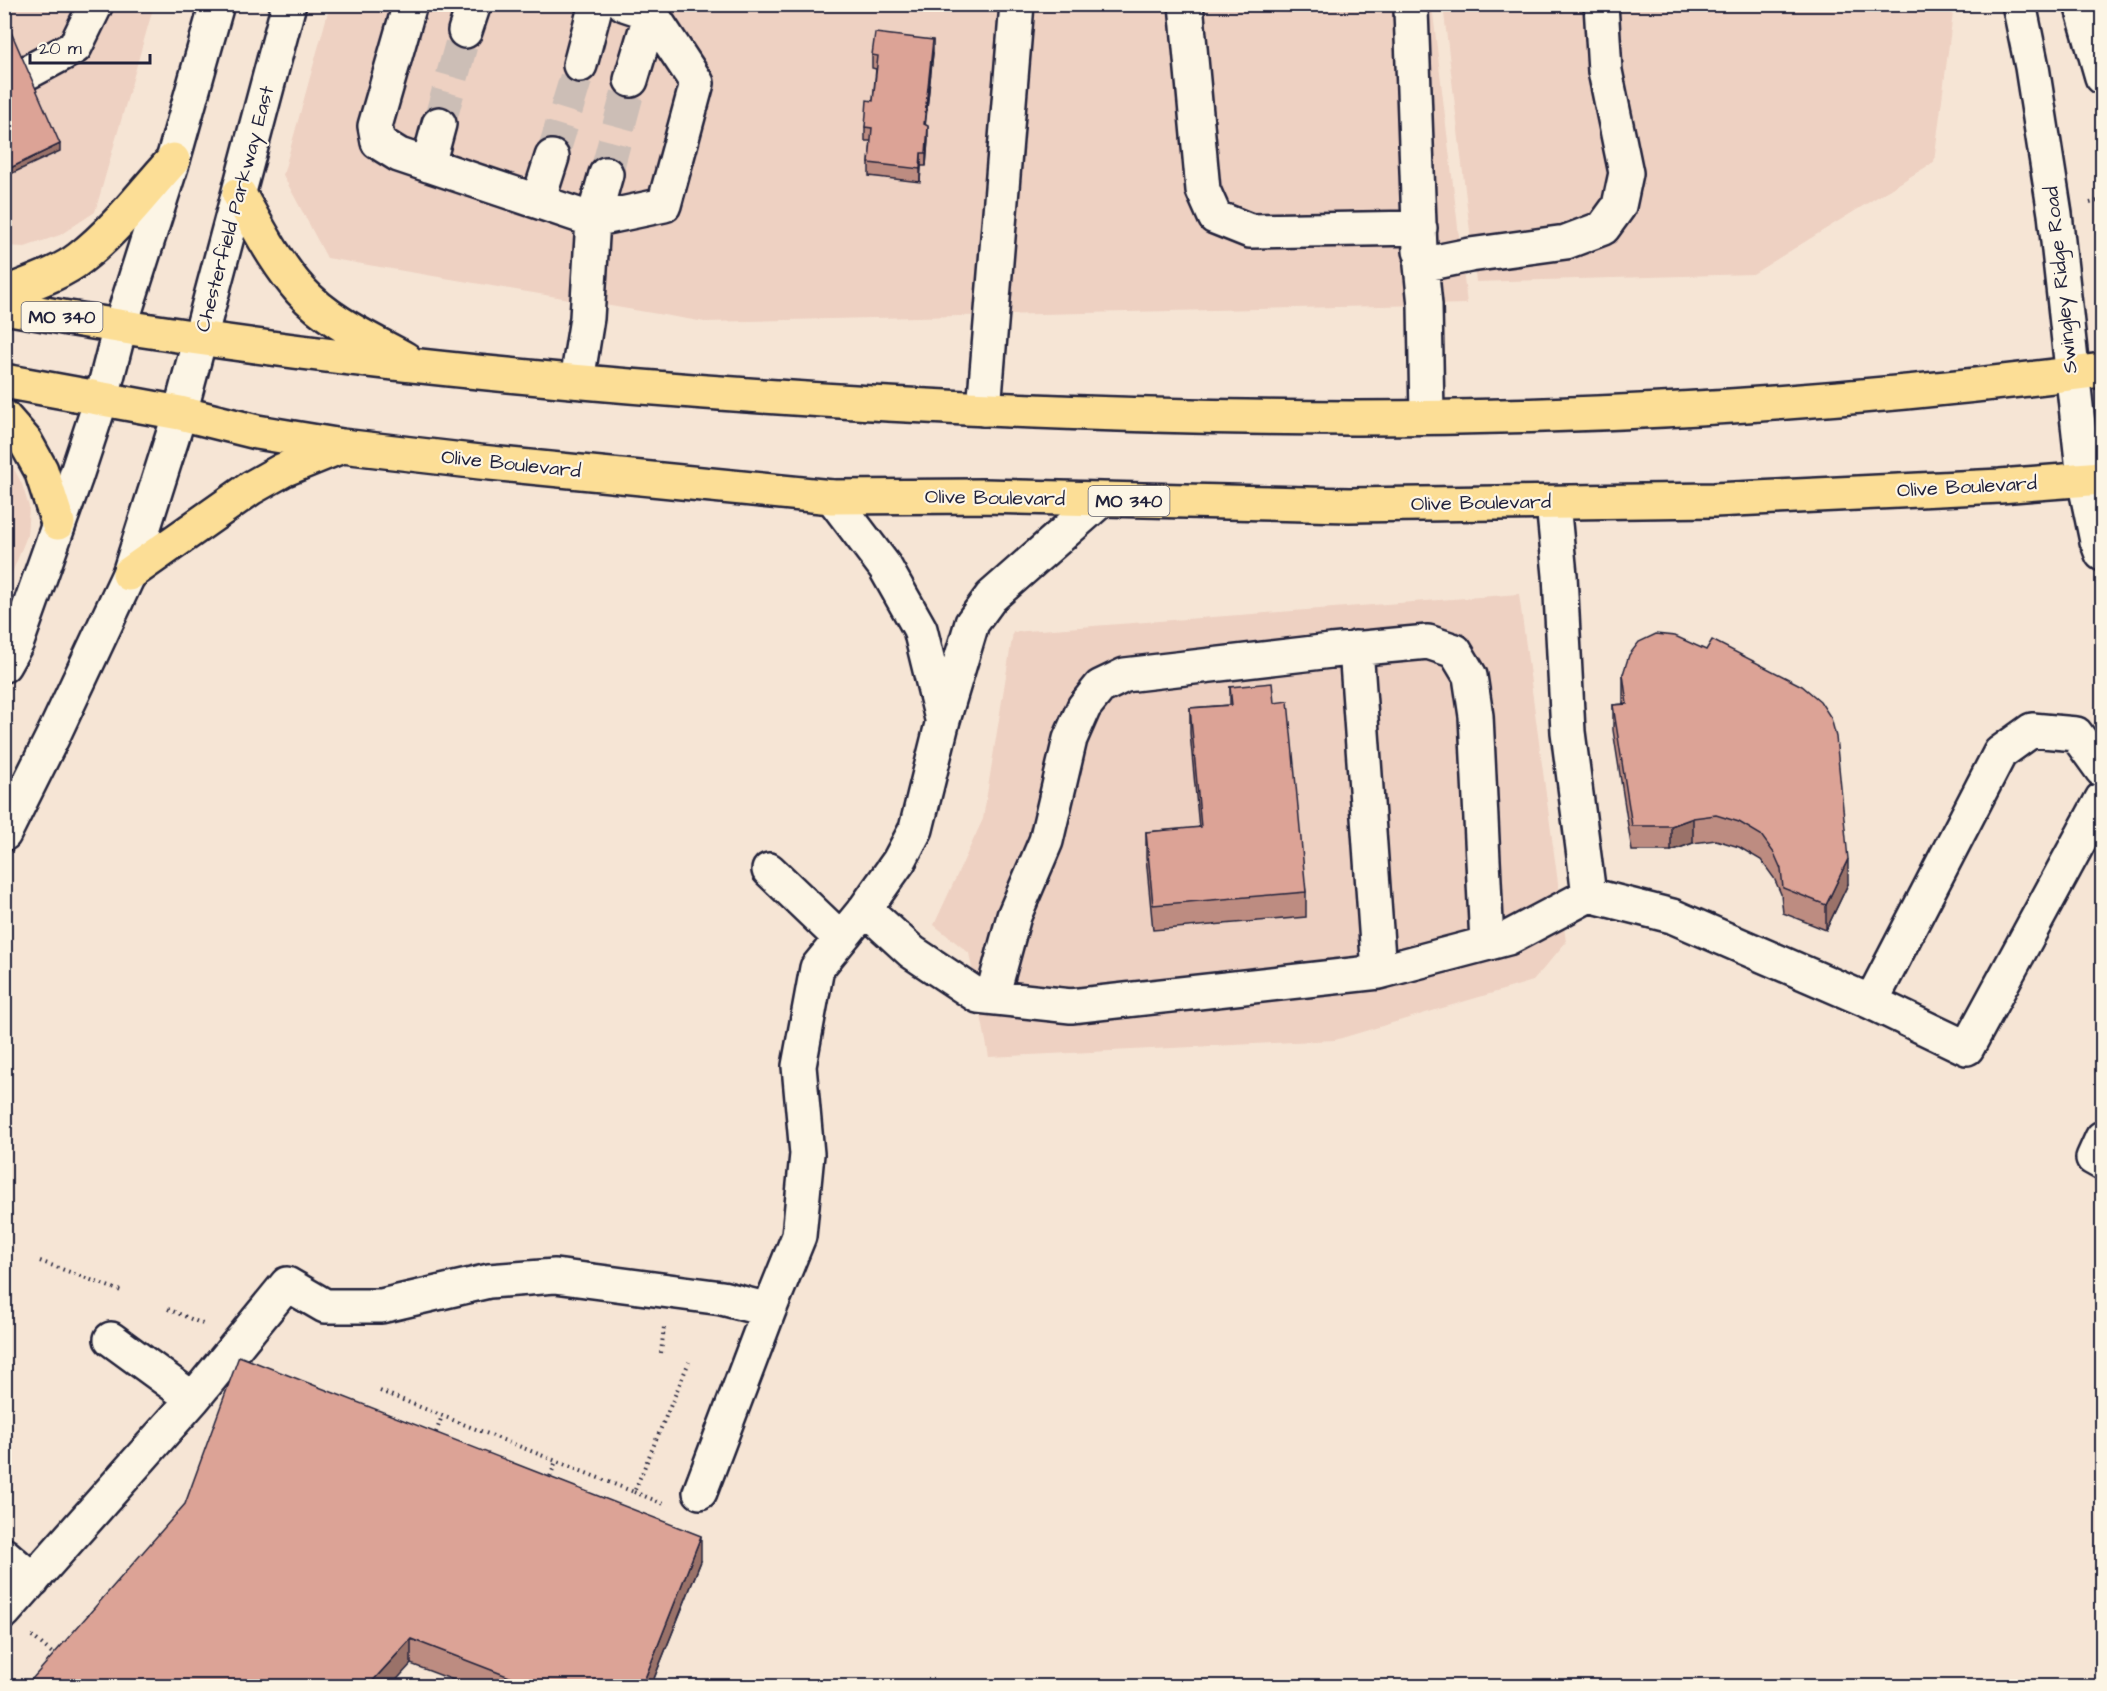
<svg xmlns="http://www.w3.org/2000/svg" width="2107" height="1691" viewBox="0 0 2107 1691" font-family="'Architects Daughter',sans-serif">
<rect width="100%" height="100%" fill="#f6e5d5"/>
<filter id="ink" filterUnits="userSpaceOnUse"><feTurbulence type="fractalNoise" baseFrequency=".0167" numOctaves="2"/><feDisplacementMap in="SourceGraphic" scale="12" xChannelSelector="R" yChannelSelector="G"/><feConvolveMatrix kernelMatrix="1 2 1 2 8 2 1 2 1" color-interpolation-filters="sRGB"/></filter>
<g filter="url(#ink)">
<path fill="#eed1c2" d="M5 5H154L95 212 60 235 25 247 5 246Z
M330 5H1432L1467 304 705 322 327 258 283 175Z
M1443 5H1954L1934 162 1753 274 1476 282Z
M5 452 22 484 29 507 27 536 5 590Z
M1519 594 1566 942 1533 981 1335 1040 989 1057 969 953 934 925 983 819 1013 632Z"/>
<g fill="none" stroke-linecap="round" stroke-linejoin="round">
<path stroke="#ccbeb6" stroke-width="33" stroke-dasharray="33 16" stroke-linecap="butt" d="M439 124 465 31
M552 157 580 65
M606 174 631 80"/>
<g stroke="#22223b" stroke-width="38">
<path id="minor" d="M410 4 375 126 378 142 399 155 593 220 587 318 577 381
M1186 4 1203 190 1215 217 1250 231 1420 228
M2019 4 2032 67 2055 214 2084 479 2097 541 2102 554
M2081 4 2102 77
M1411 10 1420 251
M465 31 474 4
M580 65 596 4
M631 80 651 13 646 4
M4 85 75 47 96 4
M428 165 439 124
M606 174 593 220 664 205 697 83 651 13 624 4
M538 201 552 157
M984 409 1017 4
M1427 417 1425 305 1421 265 1470 255 1566 242 1603 228 1619 206 1626 173 1605 71 1601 4
M832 497 885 567 920 629 942 719
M1101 500 991 597 972 623 943 720 916 829 899 861 865 909 912 952 978 996 1071 1006 1379 972 1508 938 1589 895
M1553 503 1560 575 1568 732 1589 895 1672 916 1871 1002 2000 753 2032 730 2076 734 2102 770
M1356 648 1379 972
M4 665 17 642 75 479 102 397 120 327 173 160 217 4
M4 834 53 736 129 574 180 413 289 4
M769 870 840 938
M992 997 1014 916 1046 841 1070 739 1084 707 1100 687 1125 675 1331 651 1428 642 1455 651 1470 676 1476 716 1487 943
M1871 1002 1967 1048 2102 799
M2102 1138 2093 1158 2102 1163
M111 1339 193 1399
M700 1492 769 1310
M4 1555 33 1580
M4 1612 193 1399 287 1284 325 1306H381L489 1281 555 1276 722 1298 769 1310 799 1236 807 1154 799 1066 817 968 865 909"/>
</g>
<g stroke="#22223b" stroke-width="38">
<path id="major" d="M239 194C258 227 275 262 301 291 329 322 369 339 405 359
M4 294C28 284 60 274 80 258 115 231 143 193 173 160
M4 307C297 359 592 387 888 404 1106 416 1325 422 1544 415 1730 409 1917 394 2102 370
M4 381 180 413 257 432 342 446 480 462 832 497 983 496 1349 505 1714 500 2000 486 2102 478
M4 417 25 441 41 470 58 523
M129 574 251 488 283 470 342 446"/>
</g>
<path stroke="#22223b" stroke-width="4" stroke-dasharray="1.5 4.5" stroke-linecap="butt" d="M2090 203 2102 200
M40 1261 121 1291
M168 1309 205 1325
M661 1353 664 1327
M380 1391 634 1492 689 1362
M434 1438 442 1416
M548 1482 556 1461
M634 1492 664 1504
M32 1636 52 1653"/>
<use href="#minor" stroke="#fcf5e5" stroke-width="33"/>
<use href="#major" stroke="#fcde96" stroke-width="33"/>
</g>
<path fill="#bd8c81" stroke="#22223b" stroke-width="1.5" d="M933 53 925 124 928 139 926 166H921L920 182 869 176V163L871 141H865V127L873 101 876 69 872 68V55Z
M1623 674 1848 884 1826 930 1783 913 1781 894 1774 878 1761 860 1739 847 1716 840 1693 843 1671 851H1632L1613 730V705L1623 704Z
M1230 687 1274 703 1306 892V917L1153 930 1146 857V832L1199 828 1190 733V708L1230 705Z
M701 1561 651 1686H469L411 1664 26 1686Z"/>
<path fill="#9a7269" stroke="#22223b" stroke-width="1.5" d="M4 4H15L4 10Z
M933 40V53L924 137V124Z
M928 126V139L926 166V153Z
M60 144V151L4 177V171Z
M921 153V166L920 182V169Z
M1693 818V843L1671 851V826Z
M1848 859V884L1826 930V905Z
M701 1536V1561L651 1686H642Z
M411 1639V1664L391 1686H368Z"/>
<path fill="#dca396" stroke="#22223b" stroke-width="1.5" d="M4 16 60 144 4 171Z
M875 33 933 40 924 124 928 126 926 153H921L920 169 869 163 872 128 865 127 867 100 873 101 878 56 872 55Z
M1656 634 1675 636 1706 650 1712 640 1802 686 1820 701 1831 718 1836 737 1848 859 1826 905 1783 888 1781 869 1774 853 1761 835 1739 822 1716 815 1693 818 1671 826H1632L1613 705 1627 704 1623 674 1629 655 1639 642Z
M1272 683 1274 703 1288 701 1306 892 1153 905 1146 832 1201 827 1190 708 1232 705 1230 687Z
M239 1356 701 1536 642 1686H533L411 1639 368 1686H26L185 1504Z"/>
</g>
<g text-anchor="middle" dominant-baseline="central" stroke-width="4.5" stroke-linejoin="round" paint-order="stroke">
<g fill="#fcf5e5" stroke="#63616e" stroke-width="1.5">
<rect x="21.5" y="302" width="81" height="30" rx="4.5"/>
<rect x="1088.5" y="486" width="81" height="30" rx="4.5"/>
</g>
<g font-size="18" font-weight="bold" fill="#22223b">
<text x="62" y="317">MO 340</text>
<text x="1129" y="501">MO 340</text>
</g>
<g font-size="20" fill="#22223b" stroke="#fcf5e5">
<text transform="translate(235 209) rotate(-75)">Chesterfield Parkway East</text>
<text transform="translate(2061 280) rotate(-96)">Swingley Ridge Road</text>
<text transform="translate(511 464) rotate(6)">Olive Boulevard</text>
<text transform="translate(1967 487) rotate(-3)">Olive Boulevard</text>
<text transform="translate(995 498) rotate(1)">Olive Boulevard</text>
<text transform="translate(1481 503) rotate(-1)">Olive Boulevard</text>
</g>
</g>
<rect width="2107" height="1691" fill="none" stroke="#fcf5e5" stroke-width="24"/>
<rect x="12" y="12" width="2083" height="1667" fill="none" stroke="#22223b" stroke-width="2" filter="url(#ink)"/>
<path d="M30 54v9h120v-9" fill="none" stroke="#22223b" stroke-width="3"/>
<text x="39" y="54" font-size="18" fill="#22223b" stroke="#fcf5e5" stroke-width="4.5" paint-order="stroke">20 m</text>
</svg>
